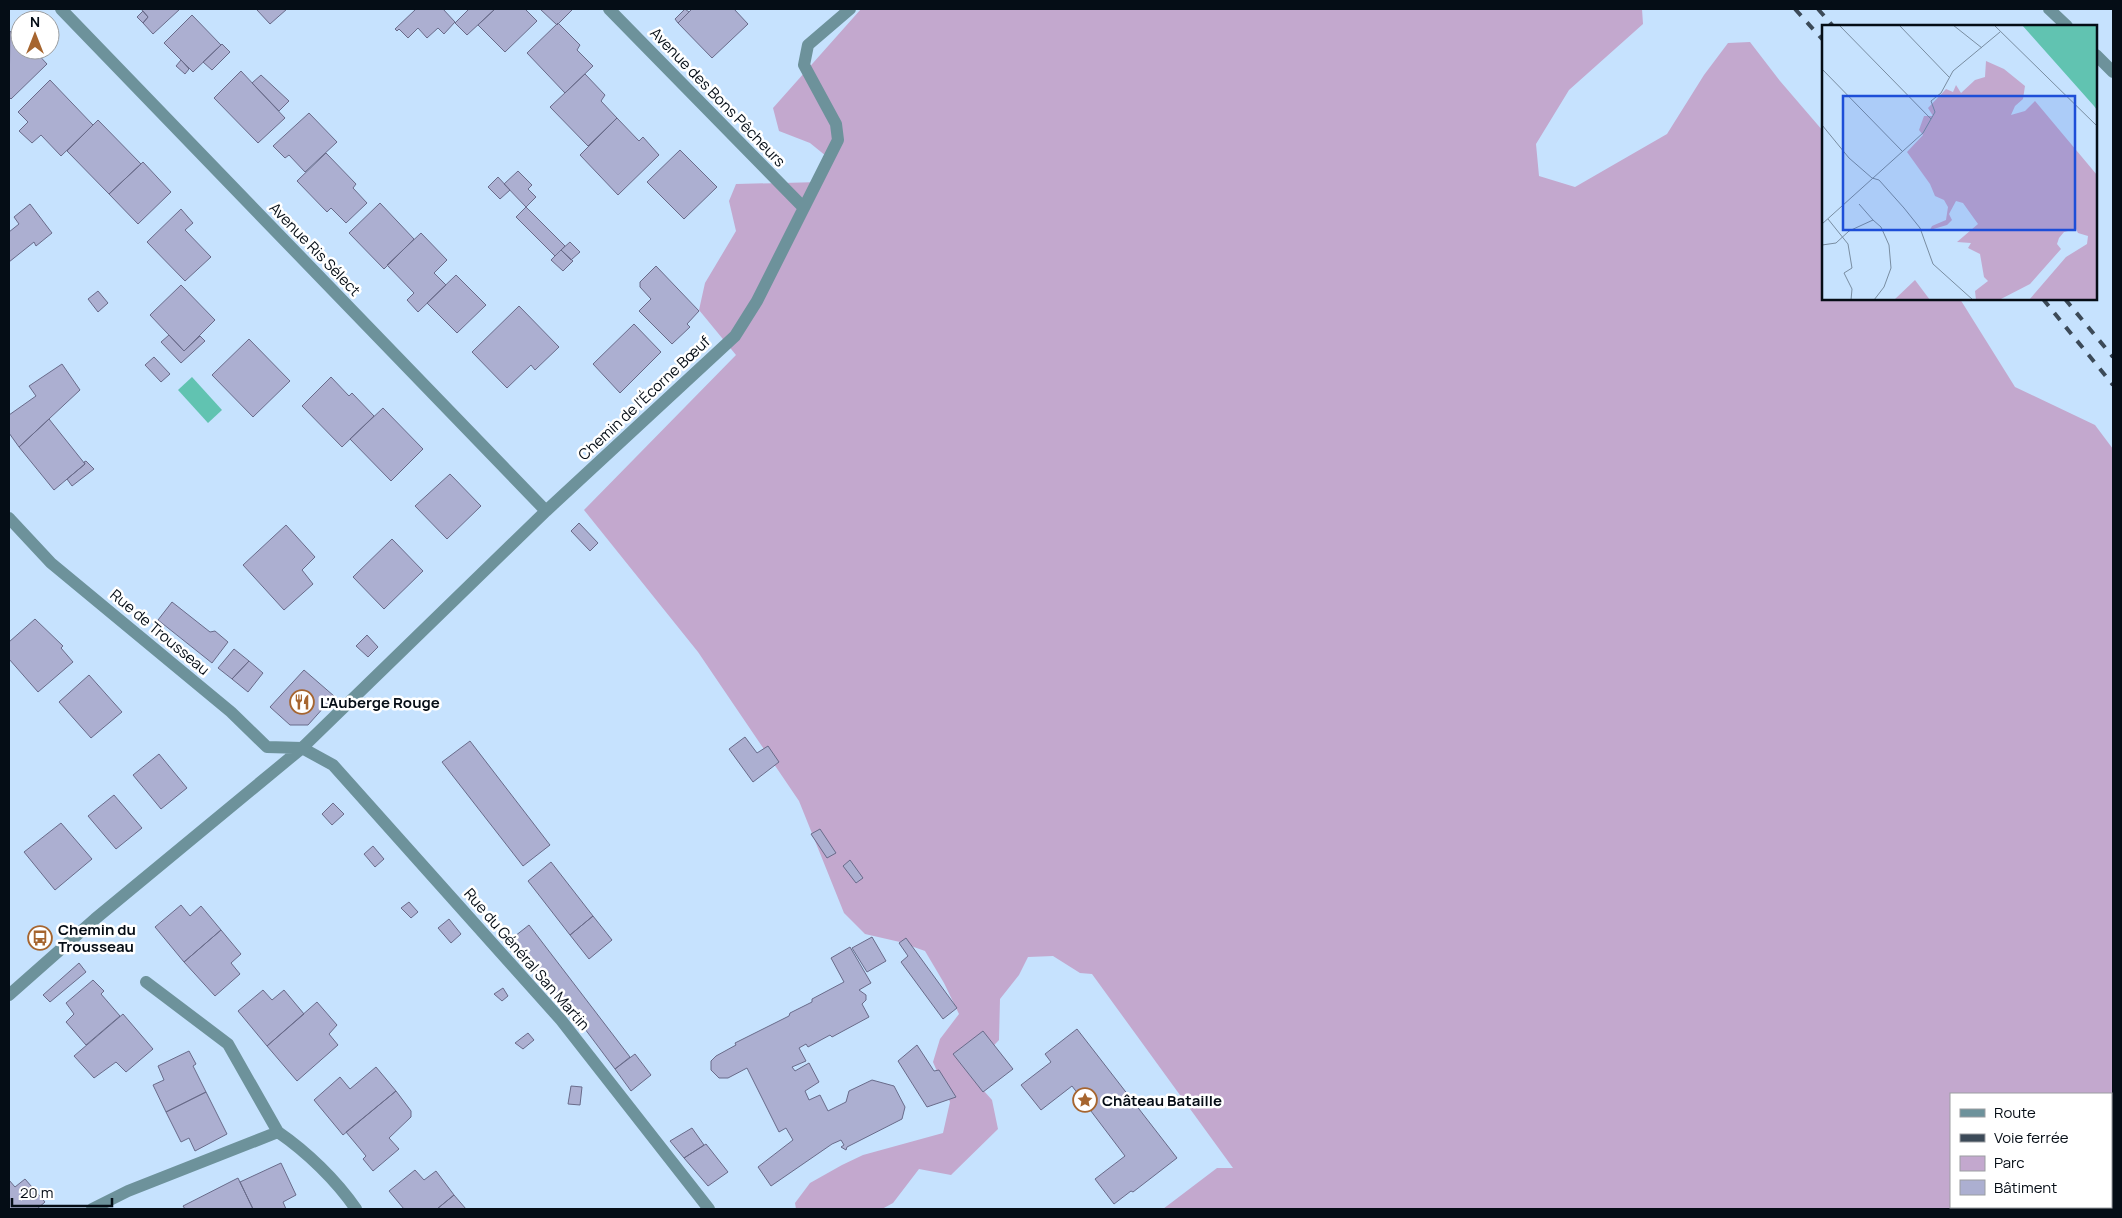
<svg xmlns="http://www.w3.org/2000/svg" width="2122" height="1218" viewBox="0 0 2122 1218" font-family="Manrope,sans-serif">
<rect width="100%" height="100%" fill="#c6e2fe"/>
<path fill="#c3a8ce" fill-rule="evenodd" d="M861 9H1642L1643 24 1569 90 1536 144 1539 176 1575 187 1667 134 1704 75 1728 43 1750 42 1780 81 1823 131V299H1960L2015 387 2095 425 2113 449V1209H1163L1217 1168H1233L1092 974 1080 973 1053 956 1028 957 1019 975 1000 999 999 1040 968 1073 992 1100 998 1129 951 1175 919 1169 893 1203 882 1209H796L795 1203 810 1183 842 1165 863 1155 943 1133 950 1102 933 1062 940 1039 959 1014 944 983 925 951 900 942 865 934 844 913 799 801 698 652 584 510 736 355 699 310 705 283 736 231 729 201 736 184 821 182 826 156 810 143 779 131 773 108ZM1951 1094H2111V1207H1951Z"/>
<path fill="#61c3b1" d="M192 377 222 410 208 423 178 390Z"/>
<path fill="#acafd1" stroke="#696b8a" d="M141 9H180L153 34 143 23 148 17Z
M259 9H287L270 24 257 10Z
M416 9H443L455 22 444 34 438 28 427 38 418 28 408 38 399 29 397 31 395 29Z
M466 9H495L467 35 455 23 468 10Z
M495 9H525L537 21 505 52 478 25Z
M540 9H573L557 25Z
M685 9 689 12 678 23 675 19Z
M692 9H734L748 24 712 58 678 23Z
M143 11 148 17 143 23 137 17Z
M192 15 221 45 193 72 164 43Z
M558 23 580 45 577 50 593 66 565 93 527 53Z
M10 31 19 41 20 39V50H34L47 64 11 99 9 97Z
M222 44 230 52 212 70 203 62Z
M181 60 189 69 185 74 176 66Z
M241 71 285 118 258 143 214 98Z
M585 74 605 95 601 101 617 118 588 146 550 107Z
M261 75 289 101 279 111 252 83Z
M50 80 93 125 61 156 41 135 32 143 19 131 28 122 18 112Z
M309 113 337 142 305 172 289 155 285 158 273 146Z
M617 118 639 141 643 137 659 155 618 195 580 155Z
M98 120 141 164 109 194 67 151Z
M680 150 717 187 684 219 647 182Z
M326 153 356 184 353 188 367 203 346 223 331 208 327 212 297 181Z
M143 162 171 192 138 224 109 194Z
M518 171 532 185 528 189 536 197 526 207 504 184Z
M498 177 510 190 500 199 488 187Z
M380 203 414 239 384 269 349 233Z
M30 204 52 233 36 246 34 242 9 262V232L19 224 14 217Z
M526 207 565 246 555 256 516 217Z
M181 209 193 223 185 230 211 257 185 281 147 242Z
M421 233 447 260 434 273 446 285 418 312 407 300 414 293 387 265Z
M570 242 580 252 571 260 561 250Z
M561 250 573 261 563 271 551 260Z
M656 266 699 311 687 324 690 327 672 344 639 311 651 299 640 287V282Z
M456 275 486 305 457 333 427 303Z
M181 285 215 320 184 351 150 315Z
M98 291 108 303 98 312 88 299Z
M519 306 559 347 535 370 531 365 507 388 472 352Z
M634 324 661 352 620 393 593 364Z
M169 335 184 351 200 336 205 341 181 363 161 342Z
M249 339 290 381 253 417 212 375Z
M154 357 170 374 161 382 145 365Z
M62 364 80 390 19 447 9 433V415L36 396 29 386Z
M331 377 349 396 352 393 374 416 342 447 302 406Z
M383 408 423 449 391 481 350 439Z
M49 419 85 464 54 490 19 447Z
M86 461 94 469 72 486 67 479 85 464 84 462Z
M450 474 481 506 447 539 415 506Z
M579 523 598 543 590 551 571 531Z
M286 525 315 557 302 570 313 584 284 610 243 565Z
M392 539 423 571 384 609 353 577Z
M172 602 210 632 215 631 228 642 212 663 158 620Z
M35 619 63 646 61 648 73 662 38 692 9 659V642Z
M367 635 378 647 368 657 356 646Z
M234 649 249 661 232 679 218 668Z
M249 661 263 673 248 692 232 679Z
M304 670 334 696 308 725H290L270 707Z
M89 675 122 712 91 738 59 702Z
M745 737 757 753 768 746 779 762 753 782 729 749Z
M470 741 550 845 523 866 442 762Z
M159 754 187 788 161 809 133 775Z
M114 795 142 828 116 849 88 816Z
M333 803 344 814 332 825 322 814Z
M61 823 92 859 55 890 24 852Z
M820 829 836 853 827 858 811 834Z
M373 846 384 859 375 867 364 854Z
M850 860 863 878 856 883 843 866Z
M551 862 593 916 570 935 528 881Z
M409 902 418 912 411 918 401 908Z
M181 905 190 916 201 906 221 930 184 962 155 927Z
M593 916 612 940 589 959 570 935Z
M449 919 461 934 451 943 438 928Z
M529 925 630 1057 615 1069 570 1009 510 940Z
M221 930 241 954 231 963 240 974 215 996 184 962Z
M872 937 886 961 867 972 852 948Z
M906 938 957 1008 943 1019 901 962 908 956 899 943Z
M850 947 871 983 859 990 866 995V1000L862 1004 869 1017 832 1037 830 1035 808 1047 806 1044 799 1048 806 1061 792 1067 795 1071 809 1063 819 1082 805 1091 809 1100 820 1095 828 1111 846 1102 849 1091 872 1080 894 1086 905 1107 902 1119 847 1147 846 1150 841 1147 844 1145 841 1140 832 1144 771 1186 758 1167 793 1140 786 1128 779 1132 747 1068 728 1078H719L711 1070V1061L716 1056 736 1045 735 1043 789 1016 790 1013 812 1002V999L844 982 831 958Z
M79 963 86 972 50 1002 43 995Z
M93 980 104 991 101 994 120 1016 86 1045 66 1022 74 1014 66 1003Z
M503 988 508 996 502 1001 494 994Z
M263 990 272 1000 284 990 304 1014 267 1046 238 1011Z
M317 1002 337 1025 329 1034 338 1045 297 1081 267 1046Z
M123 1014 153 1049 126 1072 116 1062 94 1078 74 1056Z
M1077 1029 1177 1158 1133 1192 1131 1191 1114 1204 1095 1179 1125 1156 1072 1086 1041 1110 1021 1085 1051 1062 1045 1054Z
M983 1031 1013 1069 983 1092 953 1054Z
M528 1033 534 1040 523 1049 515 1043Z
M917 1045 934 1071 939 1070 956 1097 927 1107 898 1061Z
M189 1051 196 1064 193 1066 206 1092 166 1112 153 1085 164 1080 158 1066Z
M635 1054 651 1075 631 1091 615 1069Z
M376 1067 396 1091 343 1135 314 1100 340 1077 350 1089Z
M571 1086 582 1087 580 1105 568 1104Z
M396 1091 411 1111V1117L389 1138 399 1149 373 1171 363 1159 366 1156 346 1132Z
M206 1092 227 1134 195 1151 189 1138 181 1142 166 1112Z
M692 1128 704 1145 684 1158 670 1141Z
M706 1144 728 1172 708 1186 684 1158Z
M281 1163 296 1195 283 1202 286 1209H253L240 1182Z
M415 1170 424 1180 436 1171 454 1195 437 1209H404L389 1191Z
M238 1178 253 1209H185L183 1206Z
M25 1179 45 1202 37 1209H9V1180L15 1187Z
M454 1195 466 1209H437Z"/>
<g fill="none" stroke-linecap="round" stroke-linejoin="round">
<path stroke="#6d929b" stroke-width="12" d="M2049 9 2067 26
M2096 55 2113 72"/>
<path stroke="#6d929b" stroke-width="12" d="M61 9 546 511
M609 9 804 208
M9 518 51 563 231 712 267 747 302 748 333 765 561 1020 709 1209
M146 982 228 1044 278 1132
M9 995 95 919 302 748 546 511 735 336 757 301 838 140 836 124 804 65 808 45 850 9
M92 1209 128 1191 278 1132C307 1152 336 1180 356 1209"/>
<path stroke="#3c4a58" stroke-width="4" stroke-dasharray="9 9" stroke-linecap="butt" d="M1795 9 1823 40
M1818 9 1833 26
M2043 299 2113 385
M2065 299 2113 357"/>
</g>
<defs>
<g id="restaurant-ring" transform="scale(1.25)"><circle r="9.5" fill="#fff" stroke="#a6652f" stroke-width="1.5"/><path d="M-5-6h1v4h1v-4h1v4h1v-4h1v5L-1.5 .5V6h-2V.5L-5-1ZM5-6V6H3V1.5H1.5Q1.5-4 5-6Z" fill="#a6652f"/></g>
<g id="bus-ring" transform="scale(1.25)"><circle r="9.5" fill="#fff" stroke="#a6652f" stroke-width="1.5"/><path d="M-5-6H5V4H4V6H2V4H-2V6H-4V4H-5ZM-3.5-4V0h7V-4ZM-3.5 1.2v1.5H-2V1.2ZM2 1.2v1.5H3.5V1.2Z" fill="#a6652f"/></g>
<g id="sight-ring" transform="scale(1.25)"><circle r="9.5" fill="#fff" stroke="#a6652f" stroke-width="1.5"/><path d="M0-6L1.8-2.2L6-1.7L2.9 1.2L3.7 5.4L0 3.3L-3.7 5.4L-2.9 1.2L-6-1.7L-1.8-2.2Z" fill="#a6652f"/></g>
</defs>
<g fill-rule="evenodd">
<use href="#restaurant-ring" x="302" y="702"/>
<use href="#bus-ring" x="40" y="938"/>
<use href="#sight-ring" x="1085" y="1100"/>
</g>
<g text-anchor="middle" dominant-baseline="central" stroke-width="5" stroke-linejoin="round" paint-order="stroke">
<g font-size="15" fill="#050d16" stroke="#fff">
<text transform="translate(718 97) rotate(46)">Avenue des Bons Pêcheurs</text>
<text transform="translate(315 249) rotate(46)">Avenue Ris Sélect</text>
<text transform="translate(644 398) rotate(-43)">Chemin de l'Écorne Bœuf</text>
<text transform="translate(160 632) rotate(40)">Rue de Trousseau</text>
<text transform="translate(527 959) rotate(49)">Rue du Général San Martin</text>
</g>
<g font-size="15" font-weight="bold" fill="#050d16" stroke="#fff" text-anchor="start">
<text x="320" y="702">L'Auberge Rouge</text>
<text x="58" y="929">Chemin du<tspan x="58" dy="17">Trousseau</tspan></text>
<text x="1102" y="1100">Château Bataille</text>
</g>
</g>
<g transform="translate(1822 25)">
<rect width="275" height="275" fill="#c6e2fe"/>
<path d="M164 36 182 44 203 61 201 74 193 81 189 90 203 86 213 76 275 150V275H207L244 232 265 219 266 211 256 208 254 204 242 207 237 213 235 219 239 224 208 259 177 275H154L153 266 166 256 162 252 158 229 146 223 149 218 135 217 156 199 141 178 134 176 127 189 130 195 125 200 108 205 110 201 124 195 126 182 122 175 113 171 108 159 85 127 101 110 97 105 102 91H111L106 83 124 64 131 67 134 60 139 68 153 55 163 52ZM93 255 108 275H72Z" fill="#c3a8ce"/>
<path d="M200 0H275V85L272 81Z" fill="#61c3b1"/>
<path fill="none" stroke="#798da1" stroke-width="1" d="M17 0 109 94M77 0 127 52M131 0 160 23M172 0 275 101M0 44 81 127M0 100 27 133 50 153 57 155 82 183 98 203 111 239 151 275M37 179 51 195M6 194 26 219 30 243 22 248 30 264 29 275M0 199 101 108 113 87 109 76 119 68 131 46 178 7M0 220 14 218 27 206 51 195 59 202 67 220 69 243 62 262 52 275"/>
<path fill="#1d4ed8" fill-opacity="0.15" stroke="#1d4ed8" stroke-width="2.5" d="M21 71H253V205H21Z"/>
<rect width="275" height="275" fill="none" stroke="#050d16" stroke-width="2.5"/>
</g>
<rect width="2122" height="1218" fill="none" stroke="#050d16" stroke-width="20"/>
<rect x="1950" y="1093" width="162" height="115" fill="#ffffff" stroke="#9b9ea2"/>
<rect x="1960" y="1109" width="25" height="8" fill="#6d929b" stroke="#9b9ea2"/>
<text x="1994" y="1118" font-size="15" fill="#050d16">Route</text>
<rect x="1960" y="1134" width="25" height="8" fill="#3c4a58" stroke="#9b9ea2"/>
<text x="1994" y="1143" font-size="15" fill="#050d16">Voie ferrée</text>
<rect x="1960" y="1156" width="25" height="15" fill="#c3a8ce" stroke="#9b9ea2"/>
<text x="1994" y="1168" font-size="15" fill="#050d16">Parc</text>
<rect x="1960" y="1180" width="25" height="15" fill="#acafd1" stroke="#9b9ea2"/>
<text x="1994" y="1193" font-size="15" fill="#050d16">Bâtiment</text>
<g transform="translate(35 35)"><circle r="24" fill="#ffffff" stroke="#9b9ea2"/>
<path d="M0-4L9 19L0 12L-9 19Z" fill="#a6652f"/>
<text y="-8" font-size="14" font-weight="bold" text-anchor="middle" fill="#050d16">N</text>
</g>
<path d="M12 1198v8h100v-8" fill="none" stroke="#050d16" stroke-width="2.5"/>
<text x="20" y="1198" font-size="15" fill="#050d16" stroke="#ffffff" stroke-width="4" paint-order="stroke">20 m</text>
</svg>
